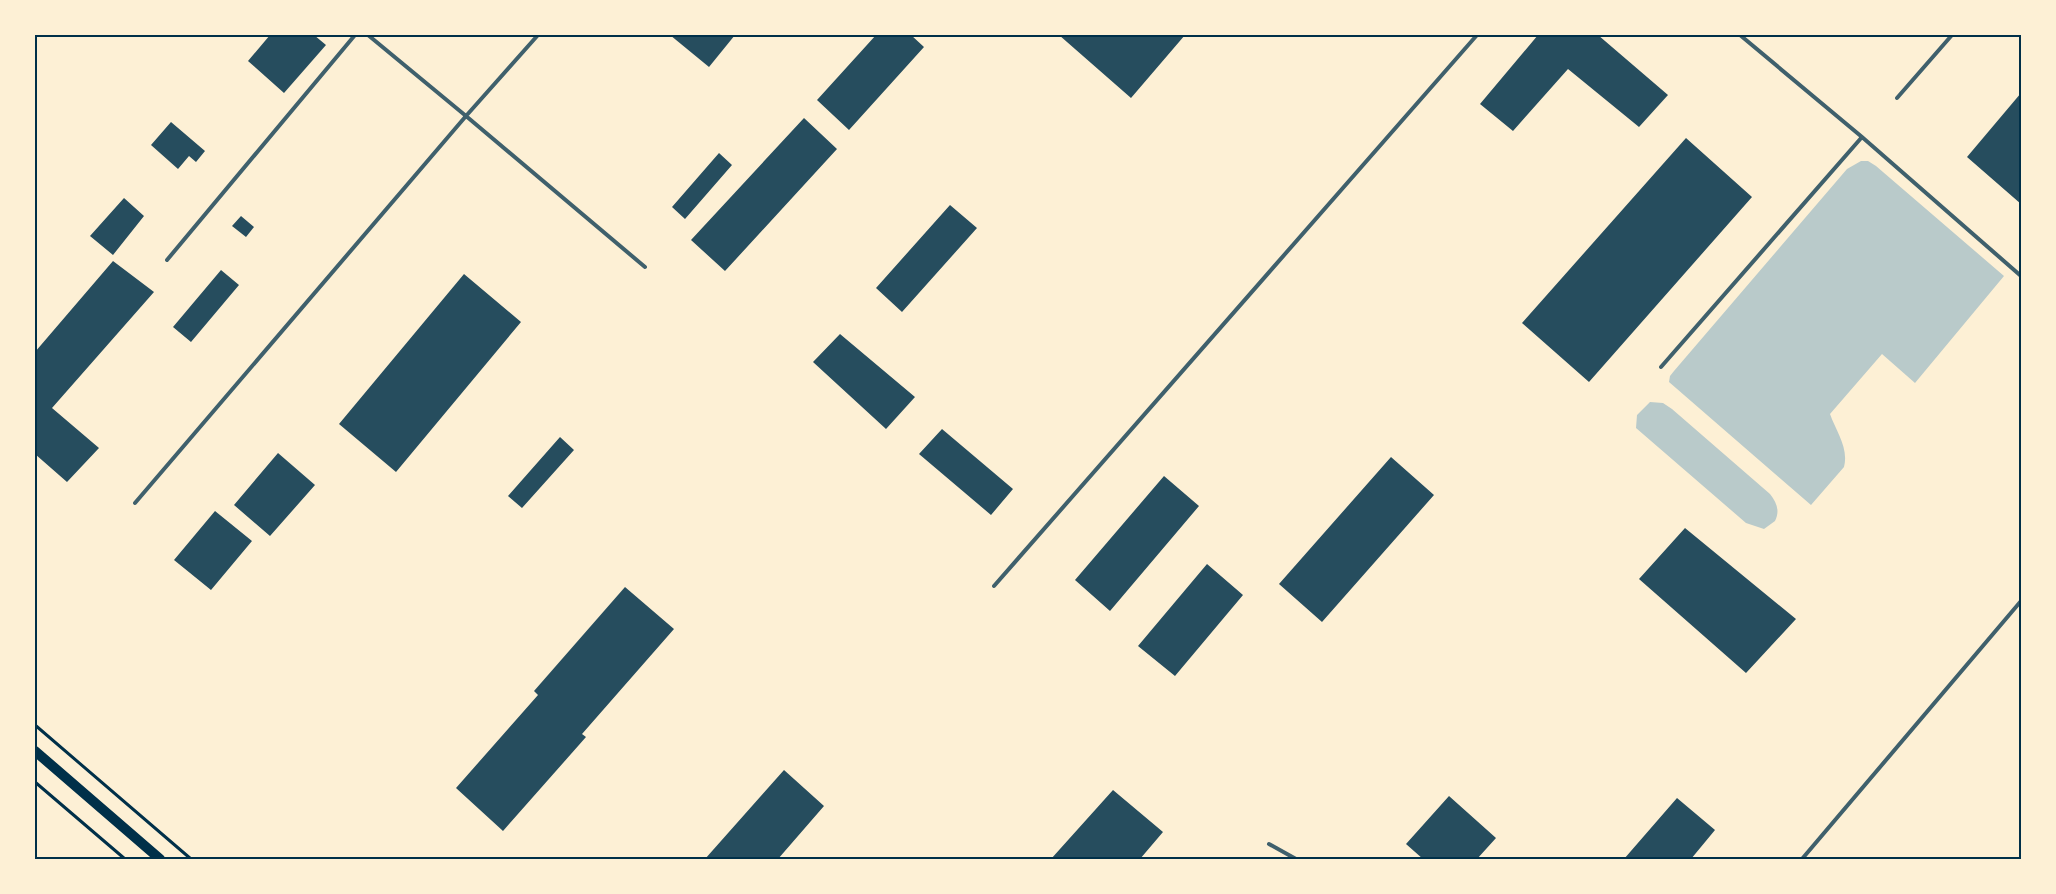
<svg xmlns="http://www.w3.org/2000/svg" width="2056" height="894" viewBox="0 0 2056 894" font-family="'Noto Sans',sans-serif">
<rect width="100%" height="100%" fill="#fdf0d5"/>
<path fill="#b9caca" d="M1861 161H1868L1876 166 2004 276 1915 383 1882 354 1830 414C1836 431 1849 448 1844 467L1811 505 1669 382 1670 376 1674 371 1847 169Z
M1650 402 1663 403 1672 409 1770 494C1777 503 1780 511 1775 521L1764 529 1746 523 1636 428 1637 415Z"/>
<path fill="#264d5e" d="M270 35H314L326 45 284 93 248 61Z
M670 35H735L709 67Z
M876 35H911L924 47 849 130 817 100Z
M1059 35H1185L1131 98Z
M1538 35H1598L1668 95 1639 127 1568 69 1513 131 1480 104Z
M2021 93V204L1967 157Z
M804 118 837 149 725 271 691 240Z
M171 122 205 151 196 162 189 156 178 169 151 145Z
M1686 138 1752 197 1589 382 1522 323Z
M719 153 732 165 685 219 672 207Z
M124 198 144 216 113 255 90 236Z
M950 205 977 228 902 312 876 288Z
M241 216 254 227 246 237 232 226Z
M113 261 154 292 52 408 99 448 67 482 35 454V352Z
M221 270 239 285 191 342 173 327Z
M464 274 521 322 396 472 339 424Z
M840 334 915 397 886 429 813 362Z
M942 429 1013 489 991 515 919 454Z
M560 437 574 450 522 508 508 496Z
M278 453 315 485 270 536 234 505Z
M1391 457 1434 495 1322 622 1279 584Z
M1164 476 1199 506 1110 611 1075 580Z
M215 511 252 541 211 590 174 560Z
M1685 528 1796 619 1746 673 1639 579Z
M1207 564 1243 595 1175 676 1138 646Z
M625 587 674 629 582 734 586 737 503 831 456 788 538 695 534 691Z
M784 770 824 806 778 859H705Z
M1113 790 1163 832 1140 859H1051Z
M1449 796 1496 838 1477 859H1423L1406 844Z
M1677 798 1715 830 1691 859H1624Z"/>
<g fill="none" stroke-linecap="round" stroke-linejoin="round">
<path stroke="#003049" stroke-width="3" d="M35 725 191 859
M35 782 125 859"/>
<path stroke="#3f606c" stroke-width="4" d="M538 35 466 116 645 267
M1740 35 1862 137 2021 276
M1897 98 1952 35
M167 260 355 35
M1661 367 1862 137
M135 503 466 116 368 35
M994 586 1477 35
M1269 844 1296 859
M1802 859 2021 601"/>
<path stroke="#003049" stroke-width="10" d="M35 751 160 859"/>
</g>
<rect width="2056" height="894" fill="none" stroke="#fdf0d5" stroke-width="72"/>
<rect x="36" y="36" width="1984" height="822" fill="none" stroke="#003049" stroke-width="2"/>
</svg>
